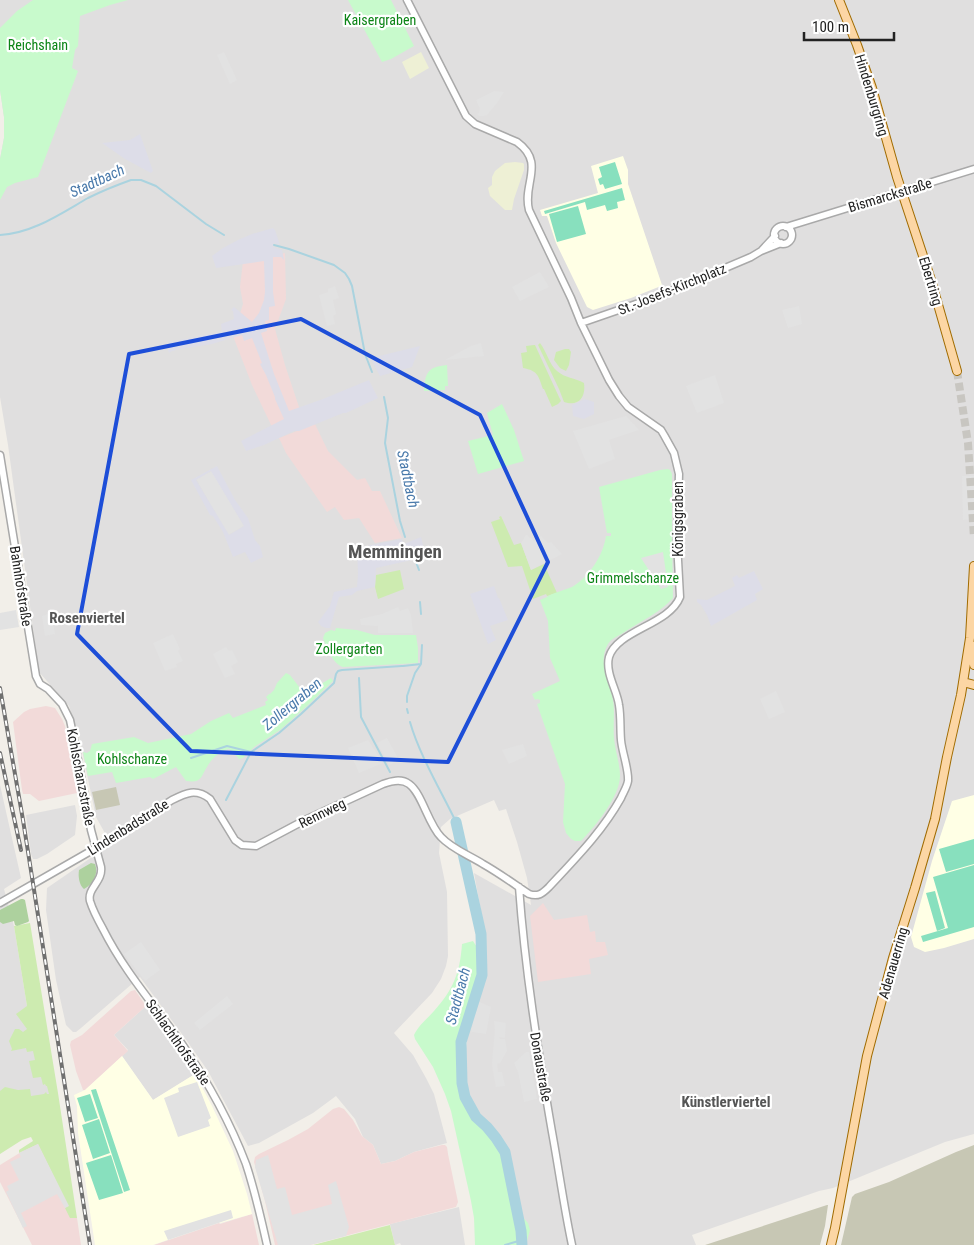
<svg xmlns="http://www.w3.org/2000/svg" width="974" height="1245" viewBox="0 0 974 1245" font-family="'Roboto Condensed',sans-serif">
<rect width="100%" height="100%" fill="#f2efe9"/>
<path fill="#e0dfdf" d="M0 0H974V1134L945 1142 833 1188 819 1191 692 1235 696 1245H526V1241L518 1213 511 1163 507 1148 498 1135 488 1124 474 1107 468 1089 464 1065 467 1040 477 998 485 977 486 939 474 873 531 905 527 878 517 842 506 809 499 811 494 800 450 819 441 827 439 853 447 892 448 956 446 966 441 979 432 993 394 1033 413 1055 426 1078 434 1094 447 1143 414 1152 395 1161 381 1164 373 1145 363 1137 355 1119 336 1096 313 1113 259 1143 248 1146 208 1071 187 1041 140 977 81 1028 76 1032H73L66 1025 56 980 46 910 47 888 111 844 96 817 79 736 69 706 39 672 8 445 0 397V159L4 138V117L0 90Z
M0 785 21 878 4 889 14 926 27 1006V1029L54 1101 0 1098Z
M75 805 77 816 75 835 47 854 37 859H33L31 854 26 815Z
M146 1006 195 1074 153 1100 122 1056 128 1050 114 1035Z
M459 1207 465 1245H401L400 1243 395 1245 390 1224Z"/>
<path fill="#f2dad9" d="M285 253 286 299 275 329 285 365 301 413 272 427 252 385 233 336 243 304 240 287 243 261Z
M315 424 328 451 357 480 365 478 372 491H380L402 538 375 543 359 518 344 520 335 507 327 512 286 453 279 438Z
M46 706 55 708 62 719 65 726 77 791V793L39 801 30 794H23L22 790 13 722 24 712 30 709Z
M543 903 554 920 587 915 590 932 595 931 596 942H605L608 955 589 959 591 974 538 982 530 916Z
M135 990 146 1006 114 1035 128 1051 85 1090H83L76 1071 70 1045 71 1041 82 1035 131 991Z
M339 1107 344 1109 353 1120 362 1136 373 1145 381 1164 395 1161 414 1152 442 1145H445L447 1147 448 1154 458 1202 456 1207 310 1245H275L265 1201 254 1162 255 1157 259 1154 288 1140 308 1129 333 1109Z
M39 1141 59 1172 77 1218 81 1245H32L0 1182V1165Z
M252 1214 259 1245H154L219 1223 220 1224Z"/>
<path fill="#ffffe5" d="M623 156 628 170V184L662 285 661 286 631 298 593 310 587 307 556 243 547 216H542L540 210 598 193 591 166Z
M974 795V939L944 948 925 952 914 947 911 937 932 861 952 801Z
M122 1056 153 1100 195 1074 212 1106 233 1151 247 1194 252 1214 220 1223 219 1222 153 1245H95L78 1133 77 1106 74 1095 85 1090Z"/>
<path fill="#c7c7b4" d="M116 787 120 805 96 810 92 792Z
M974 1145V1245H841L852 1197 855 1194 889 1182 956 1152Z
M827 1205H828L825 1226 820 1245H705Z"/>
<path fill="#eef0d5" d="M421 52 429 68 410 79 402 62Z
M515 162 523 163 524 164V170L514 199 512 210H505L490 196 488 188 492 185V177L495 171 505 163Z"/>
<path fill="#cdebb0" d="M540 343C547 352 549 364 557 371 565 378 575 378 584 383 586 397 579 407 564 402L559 389 538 345Z
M534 345H535L559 397 561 401 558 404 552 407 544 389H543C538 375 538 371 523 368L521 353 527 352 526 346Z
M565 349H569L571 352 569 365 566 371 560 368 554 360 556 352Z
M501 516 514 545 521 543 531 570 544 564 557 593 547 596 546 594 533 599 522 566 508 567 491 522 500 519 499 517Z
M400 570 404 589 378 599 375 587 376 575Z
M30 923 58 1093 77 1218H70L65 1208 68 1206 38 1144 19 1153V1150L33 1141 31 1137 22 1140 0 1154V1091L5 1087 18 1090 30 1089 31 1096 44 1094 46 1092 47 1094H49L47 1086H46L45 1084 43 1085 41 1077 33 1078 29 1061 35 1060 33 1051 27 1052 26 1048 11 1051 12 1049 9 1041 15 1029H19L23 1032 27 1029 16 1014 27 1006 14 926Z
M390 1225 395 1245H313L382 1227Z"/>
<path fill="#add19e" d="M91 863 95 864C99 874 93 884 84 889 79 885 78 876 79 870Z
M21 899H23L25 900 29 921 28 922 17 926 15 925 14 921 3 924 0 922V910Z"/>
<path fill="#c8facc" d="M33 0H128L110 5 80 16 78 46 75 50 72 68 78 71 38 177 15 183 7 187 0 200V159L4 138V117L0 90V28L17 11Z
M348 0H391L414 46 391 59 382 62Z
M447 365 448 386H445V390L424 391C425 372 428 367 447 365Z
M502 404 514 430 524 461 478 474 468 441 493 435 487 413Z
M668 469 670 470 672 474V539L673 598C660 613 639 622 623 633 618 636 611 639 608 644 597 663 610 681 613 700 615 712 613 725 614 738 615 751 620 763 620 776 620 796 595 827 581 841H575L571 839 566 833 563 822 565 784 537 704 540 703V700L537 699 535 700 532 694 560 681 550 658 548 621 540 600C543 599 547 597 550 595 556 592 565 590 572 587 589 577 603 556 606 536H611V533H607L599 487 660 470Z
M336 628 357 630 375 635H416L418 648V663L343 667C332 663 327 648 323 638L325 633 331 630 335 631Z
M286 673 290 675 300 688 302 687 312 693 322 687 321 684 331 678 333 681 306 707 280 730 254 747 243 758 239 759 233 752 229 749C220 751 211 759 207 767 200 778 202 783 186 781L176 767 153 779 150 777 116 783 112 772 88 776 83 752 87 753 90 751 92 744 134 737 148 743 191 734 211 721 229 713 233 718 266 705 265 702 268 700 266 697 269 694H270L274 690 277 683Z
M473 941 480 952 478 972 476 983 459 1035C457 1053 458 1089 467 1105L498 1135 507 1148 511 1163 518 1212 528 1223 530 1230 526 1245H475L474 1218 471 1201 451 1111 445 1094 433 1067 415 1039 414 1035C418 1026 427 1019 434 1011 453 990 460 973 462 944Z"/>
<path fill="#88e0be" d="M615 162 622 184 605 189 603 184 600 185 598 179 602 177 599 167Z
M622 188 625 200 617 202 618 208 607 211 605 205 587 210 585 202 545 214 544 211Z
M578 206 586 234 557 242 549 214Z
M974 839V864L946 872 939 849Z
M974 865V927L923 942 921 936 948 928 933 877Z
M935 891 945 928 937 931 926 893Z
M96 1089 130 1190 124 1192 91 1090Z
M90 1094 98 1118 85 1122 77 1098Z
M99 1119 110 1153 93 1159 82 1125Z
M111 1155 123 1193 99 1200 86 1163Z"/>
<path fill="#e2e2e2" d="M224 52 237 80 230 84 217 55Z
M494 91 504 92 497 103 487 115 484 116H479L477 114 479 113 480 109 476 100Z
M540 272 549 287 520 301 512 287Z
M335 286 339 298 333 300 336 314 333 316 335 324 327 326 319 295 328 292V289Z
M799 306 802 324 788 328 782 310Z
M481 343 484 356 445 360 471 346Z
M715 375 724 403 697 413 686 386Z
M626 416 639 430 609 440 615 459 589 469 573 431Z
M212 471 244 526 228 535 196 479Z
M962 476H974V519L963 520Z
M526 535H527L530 538H531L534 541 541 536 548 543 551 542 562 554 531 570 521 543Z
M663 552 668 587 661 589 641 558Z
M398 607 400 611 408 608 411 615 413 633H378V626L361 625 360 619 382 614Z
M16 610 19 627 0 630V613Z
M57 611 58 621 53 622 55 634 45 636 42 616Z
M173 634 180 649 178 651 183 661 176 664 177 667 165 671 153 643Z
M226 647 229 651 232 650 238 662 231 666 235 674 225 678 213 654Z
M776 691 785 712 769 719 760 699Z
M387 738 399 760 389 765 377 743Z
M368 740 383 763 359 773 348 748Z
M523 744 527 756 509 764 502 750Z
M141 942 160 970 145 981 124 954Z
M227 996 233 1004 200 1030 194 1023Z
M477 1001 491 1007 486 1034 471 1032Z
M494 1021 506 1023 505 1038 499 1037 500 1039H505L507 1051 500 1063 497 1064 498 1072H502L505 1086 496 1087 493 1071 492 1063 495 1029Z
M526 1052H529L537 1099 524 1102 518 1072 514 1063Z
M197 1082 211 1118 208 1120 210 1126 178 1137 164 1098 179 1092 178 1088Z
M38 1144 69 1206 65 1208 57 1194 21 1213 27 1226 23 1228 6 1192 9 1190 7 1186 19 1180 10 1162 21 1157 19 1153Z
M268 1155 277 1189 285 1187 292 1215 332 1204 328 1185 336 1181 349 1227 346 1236 310 1245H278L255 1167 256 1160Z
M231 1210 233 1218 168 1240 164 1231Z"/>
<path fill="#dddde8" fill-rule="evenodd" d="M140 134 153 171 151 173 125 159 102 143 130 140Z
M273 228 275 230 280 245 274 243 273 247 282 250 284 260 281 257H273V292L275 306 269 307V320L265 321 267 331 261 333 274 374 289 411 323 399 369 380 378 398 346 413H343L299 431H294L264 445 246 451 241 441 284 419 275 399V397L266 375 260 364 262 363 252 338 244 341 242 335 212 344 180 349 172 351 169 353 167 347 169 342 222 332 221 324 234 319 233 311 231 310 234 307 252 322 259 313 264 300 265 292 264 261 216 268 212 256 223 248 238 240 252 234Z
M420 346 412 367 380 376 372 361 371 358Z
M585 399 594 402V414L584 419 573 416 572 405Z
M217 466 235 500 248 518 255 540 260 546 263 557 251 563 245 552 233 557 223 532 213 516 210 515 191 480ZM211 471 244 526 229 535 196 480Z
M421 537 424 549 410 555 412 560 376 568 375 587 357 591 352 595 339 597 330 628H326L321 626 318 622 330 606 334 592 357 587 358 574 357 548 401 539 404 544Z
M754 571 763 589 755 594 757 600 711 626 707 615 701 605 697 602V599L707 600 735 586 732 578 737 575 739 578Z
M494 586 498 598H499L508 620 490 626 496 640 488 644 470 594Z"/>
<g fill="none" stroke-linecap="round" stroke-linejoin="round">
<path stroke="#aad3df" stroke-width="2" d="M0 235C33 233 60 214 88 198 102 191 117 185 131 180H141L156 186 206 224 224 235
M274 245 289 249 334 265 345 273 349 279 352 286 365 354 372 372
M384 397 388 418 385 443 400 521 405 537
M413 554 419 570
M420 602 421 614
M403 666 421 664
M359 678 361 717 390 772
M407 702V696L415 673 421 664 422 645
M407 709 408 713
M410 722C419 754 441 791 456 822
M191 758 227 746 251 752
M226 800 251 752 279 733 301 714 334 683 336 674 338 671 342 670 402 666
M505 1245 522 1240"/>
<path stroke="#aad3df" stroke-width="11" d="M456 822 481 934 482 975 461 1042 462 1083 465 1097 476 1117 487 1127 496 1138 505 1152 521 1231 522 1245"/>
<path stroke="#c8c6c1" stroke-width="8" stroke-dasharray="8 4" stroke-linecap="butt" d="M957 371 968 443 974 538"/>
<g stroke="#a9a9a9" stroke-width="9">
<path id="minor" d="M774 235a9 9 0 1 1 18 0a9 9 0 1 1-18 0Z
M786 227 974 169
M762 250 775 236
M581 323 659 296 751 257 761 251 781 243
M0 455 36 676 40 684 48 689 62 704 70 720 75 744 91 830 101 867C103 882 87 888 90 901 93 911 98 920 103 929 124 971 155 1006 182 1044 208 1082 230 1122 246 1164 255 1191 261 1218 267 1245
M519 887C525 970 538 1051 552 1132 559 1170 564 1208 572 1245
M0 903 96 848 172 800C186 793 196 788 210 799L235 840 242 845 256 846 307 819 383 784C391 781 401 778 409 784 422 793 428 824 441 837 452 849 469 855 483 864 499 873 514 884 529 894 538 897 542 894 549 887 575 859 602 832 621 798 623 793 627 787 628 781 629 770 622 752 621 740 620 728 621 717 619 705 617 690 605 673 609 657 617 630 669 625 680 597L677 542 679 474 674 453 664 435 661 430 628 407 619 396 609 380 581 323 571 298 529 210C522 184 546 163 517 142L475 124 466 116 407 0"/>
</g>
<g stroke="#a06b00" stroke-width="10">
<path id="major" d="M839 0 857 45 872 88 897 177 931 280 957 371
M971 645 974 665
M963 682 974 685
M831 1245 835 1228 867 1056 893 958 915 888 935 819 947 757 961 695 970 638 974 566"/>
</g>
<use href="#minor" stroke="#fff" stroke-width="6"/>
<use href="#major" stroke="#fcd6a4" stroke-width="8"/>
<g stroke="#707070" stroke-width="4">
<path id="rail" d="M0 688 23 820 90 1245
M0 753 21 850"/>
</g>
<use href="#rail" stroke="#fff" stroke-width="2" stroke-dasharray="5.5" stroke-linecap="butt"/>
</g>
<path fill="none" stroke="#1d4ed8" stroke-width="4" stroke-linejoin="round" d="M301 319 480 415 548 562 448 762 191 751 77 634 129 354Z"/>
<g text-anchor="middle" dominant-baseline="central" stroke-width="4.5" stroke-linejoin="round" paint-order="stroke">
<g font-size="14" fill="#0c8416" stroke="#fff">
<text x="380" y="20">Kaisergraben</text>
<text x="38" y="45">Reichshain</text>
<text x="633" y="578">Grimmelschanze</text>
<text x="349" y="649">Zollergarten</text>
<text x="132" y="759">Kohlschanze</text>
</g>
<g font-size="14" fill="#222" stroke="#fff">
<text transform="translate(872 95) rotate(73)">Hindenburgring</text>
<text transform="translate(890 195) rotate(-17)">Bismarckstraße</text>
<text transform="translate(931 281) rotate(73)">Ebertring</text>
<text transform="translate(672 289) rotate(-22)">St.-Josefs-Kirchplatz</text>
<text transform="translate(678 519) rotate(-90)">Königsgraben</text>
<text transform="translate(21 586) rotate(81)">Bahnhofstraße</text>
<text transform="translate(81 777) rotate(79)">Kohlschanzstraße</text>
<text transform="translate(322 813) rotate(-26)">Rennweg</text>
<text transform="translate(128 827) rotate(-32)">Lindenbadstraße</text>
<text transform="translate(893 963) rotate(-74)">Adenauerring</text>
<text transform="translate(178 1042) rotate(55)">Schlachthofstraße</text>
<text transform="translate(541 1067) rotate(80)">Donaustraße</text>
</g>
<g font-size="15" font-style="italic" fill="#4a7aab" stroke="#fff">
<text transform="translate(97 181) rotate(-25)">Stadtbach</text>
<text transform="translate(408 479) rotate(78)">Stadtbach</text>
<text transform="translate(292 704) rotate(-40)">Zollergraben</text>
<text transform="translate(458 996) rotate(-75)">Stadtbach</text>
</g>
<g font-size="15" font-weight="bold" fill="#555" stroke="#fff">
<text x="87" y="618">Rosenviertel</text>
<text x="726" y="1102">Künstlerviertel</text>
</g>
<g font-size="19" font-weight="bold" fill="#555" stroke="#fff">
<text x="395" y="551">Memmingen</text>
</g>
</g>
<path d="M804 32v8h90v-8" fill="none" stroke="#222222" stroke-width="2.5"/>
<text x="812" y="32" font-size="15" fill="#222222" stroke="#ffffff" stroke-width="4" paint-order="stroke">100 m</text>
</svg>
